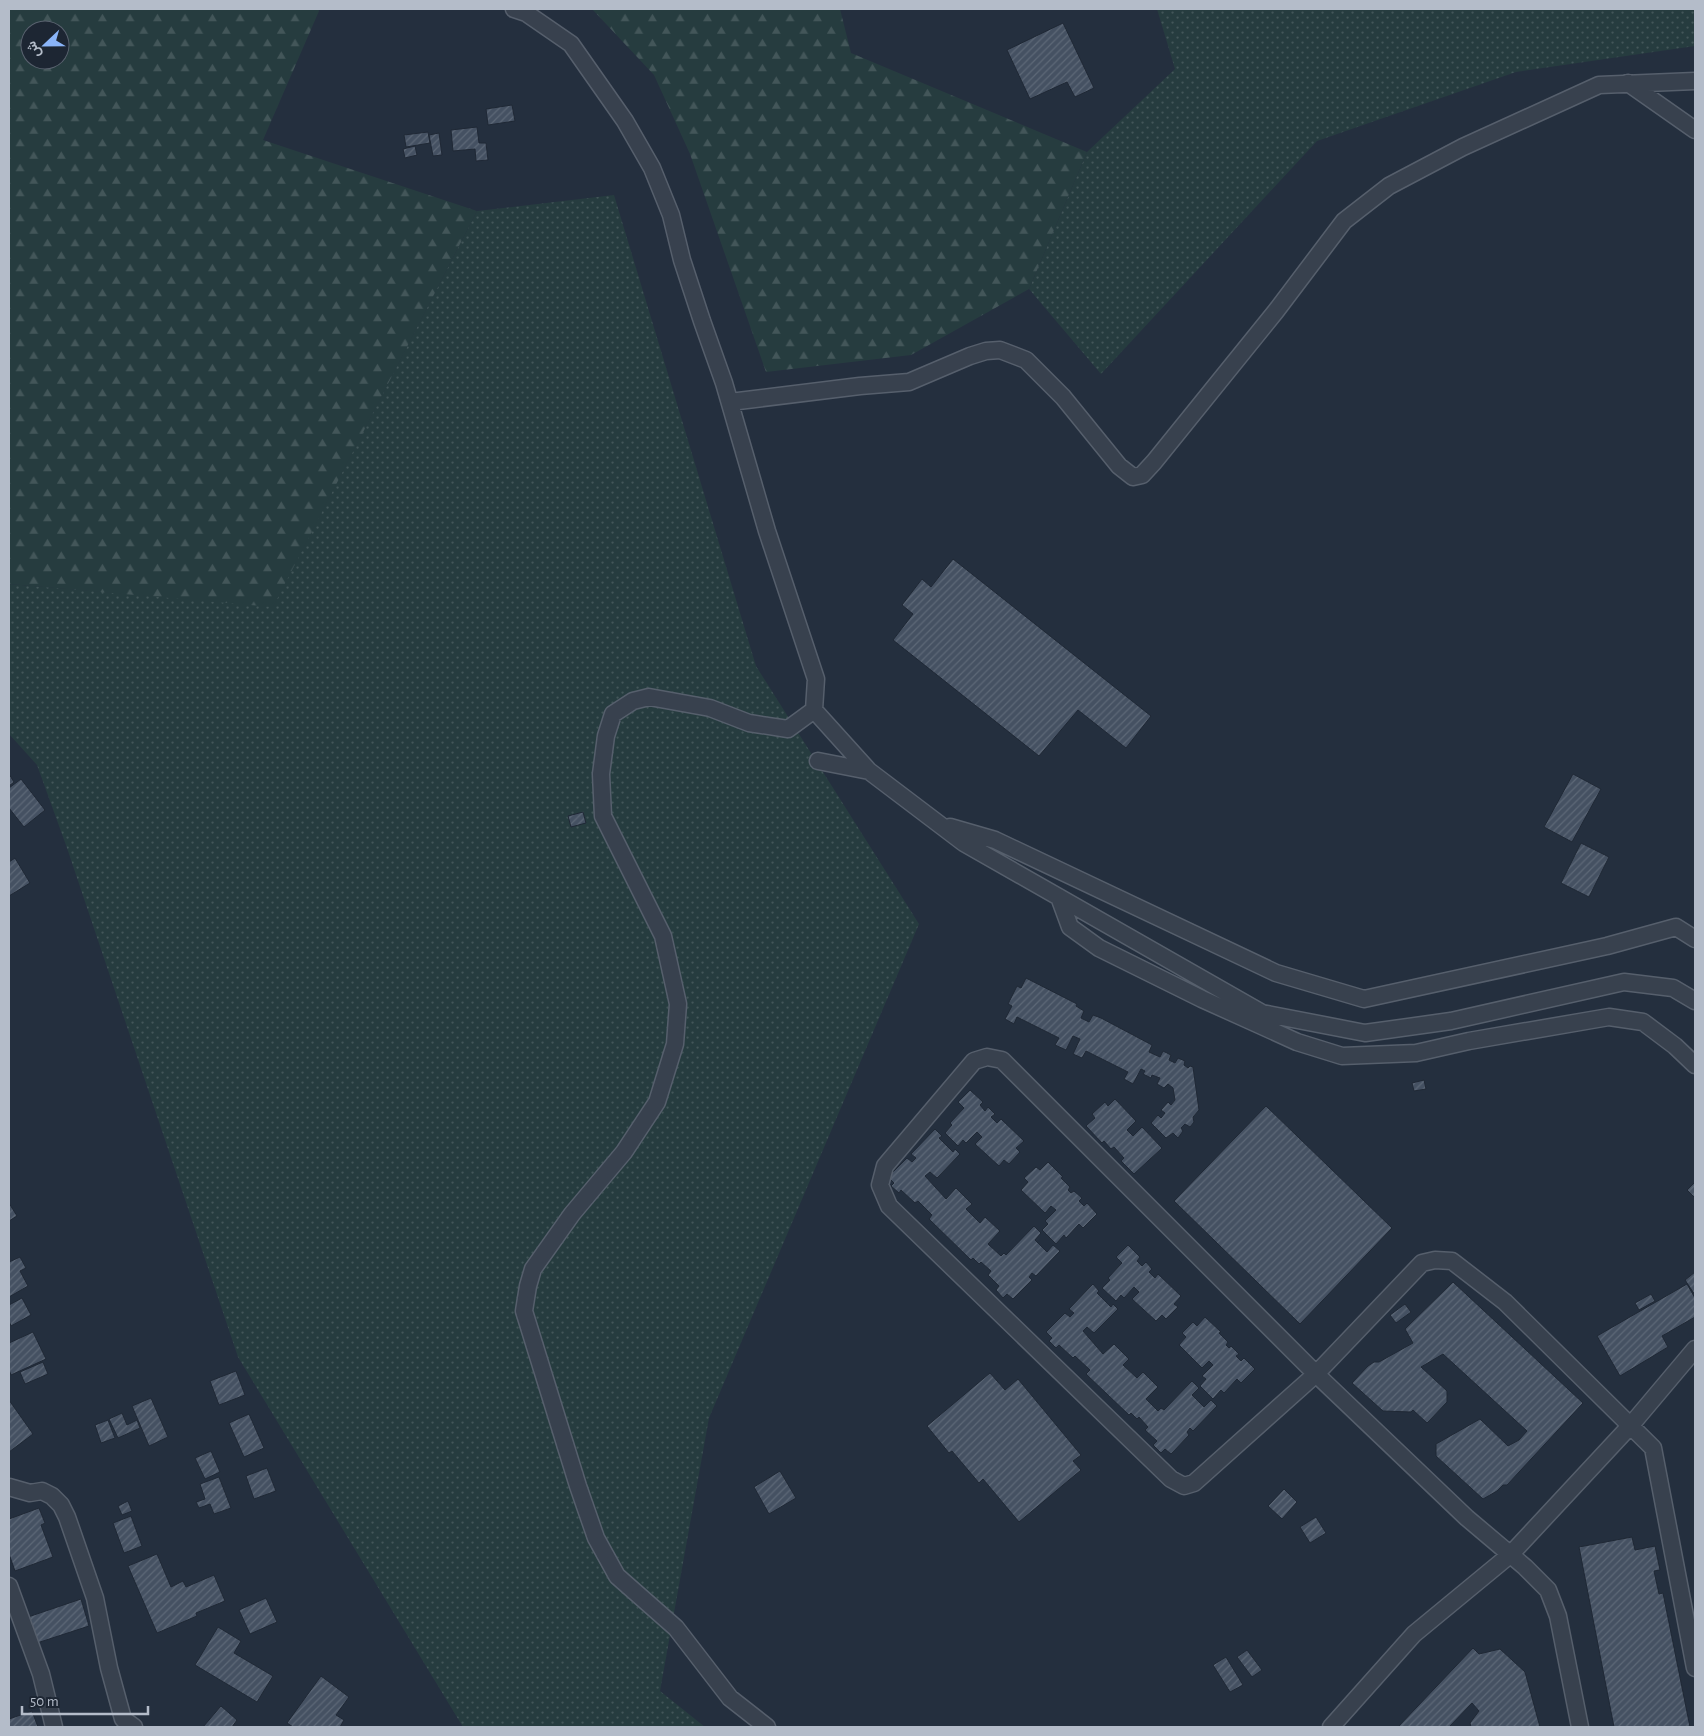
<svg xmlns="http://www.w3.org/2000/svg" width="1704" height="1736" viewBox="0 0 1704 1736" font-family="'Alegreya Sans',Vazirmatn,sans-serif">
<defs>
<pattern id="grass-dots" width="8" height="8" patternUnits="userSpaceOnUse" patternTransform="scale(1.25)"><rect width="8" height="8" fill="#263c3f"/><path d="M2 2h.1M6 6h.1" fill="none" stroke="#435659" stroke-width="1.8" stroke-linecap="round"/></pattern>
<pattern id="forest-firs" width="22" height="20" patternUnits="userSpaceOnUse" patternTransform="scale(1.25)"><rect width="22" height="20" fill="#263c3f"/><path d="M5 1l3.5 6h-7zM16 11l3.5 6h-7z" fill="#435659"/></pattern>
<pattern id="building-hatch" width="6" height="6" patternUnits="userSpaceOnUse" patternTransform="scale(1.25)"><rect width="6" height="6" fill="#455162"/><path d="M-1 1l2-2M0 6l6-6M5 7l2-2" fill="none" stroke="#5d6877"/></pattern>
</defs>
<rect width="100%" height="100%" fill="#242f3e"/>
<path fill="url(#grass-dots)" d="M1157 9H1695V46L1516 72 1317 141 1101 374 1029 289 1087 152 1175 69Z
M614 195 756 666 919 924 709 1418 660 1691 705 1727H463L238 1357 67 848 37 765 9 734V584L273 606 477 211Z"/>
<path fill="url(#forest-firs)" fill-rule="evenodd" d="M9 9H318L319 11 263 140 477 211 273 607 9 584ZM30 30H60V60H30Z
M592 9H840L851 53 1087 152 1029 289 911 355 766 372 690 154 654 75Z"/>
<path fill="url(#building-hatch)" stroke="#1f2835" d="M1063 23 1094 88 1075 97 1067 82 1030 99 1007 50Z
M512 105 515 121 488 125 486 109Z
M477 127 479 143H486L488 160 476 161 475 149 453 151 451 130Z
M428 132 430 143 406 147 404 135Z
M439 133 442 155 433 156 429 135Z
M415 146 417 155 405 158 403 149Z
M953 559 1151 716 1126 748 1078 710 1039 756 893 640 913 614 902 605 922 579 931 587Z
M9 774 14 782 9 786Z
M1573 774 1601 789 1572 842 1544 827Z
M21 779 45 810 24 827 9 808V788Z
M583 812 586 823 571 827 568 816Z
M1581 843 1609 857 1589 897 1561 883Z
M15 858 30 883 9 896V862Z
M1026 978 1077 1004 1076 1006 1084 1011 1081 1018 1089 1022 1093 1015 1101 1018 1152 1045 1149 1052 1160 1057 1163 1051 1171 1055 1169 1060 1175 1063 1178 1058 1185 1061 1184 1065 1188 1068 1190 1066 1193 1067 1199 1110 1193 1117 1194 1122 1190 1127 1185 1124 1181 1128 1183 1131 1178 1138 1173 1133 1166 1138 1151 1123 1158 1115 1161 1118 1165 1113 1161 1110 1168 1102 1171 1105 1175 1100 1173 1088 1168 1084 1164 1088 1157 1084 1160 1078 1152 1075 1151 1078 1143 1074 1145 1071 1141 1069 1133 1084 1124 1079 1128 1072 1086 1051 1082 1058 1073 1054 1080 1039 1073 1036 1066 1050 1055 1045 1059 1038 1017 1017 1014 1024 1005 1019 1012 1006 1008 1004 1017 986 1021 988Z
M1424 1080 1426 1089 1414 1091 1412 1083Z
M970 1090 983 1102 980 1105 985 1111 988 1107 995 1114 991 1117 997 1123 1001 1119 1024 1141 1016 1148 1020 1152 1009 1164 1004 1160 999 1166 975 1144 982 1137 977 1132 966 1143 963 1140 958 1146 945 1133 952 1125 950 1123 964 1108 958 1102Z
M1115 1099 1136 1121 1127 1130 1133 1136 1142 1127 1162 1148 1134 1174 1121 1161 1124 1158 1114 1147 1111 1149 1104 1141 1102 1143 1086 1126 1095 1118 1092 1114 1105 1102 1108 1106Z
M1266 1106 1392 1228 1300 1324 1174 1201Z
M935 1129 942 1136 939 1138 953 1152 955 1149 960 1154 937 1178 930 1172 925 1176 946 1199 956 1188 972 1204 966 1209 980 1223 985 1217 1000 1231 988 1244 1001 1256 1004 1253 1006 1255 1034 1226 1041 1233 1035 1240 1047 1252 1053 1245 1060 1251 1036 1276 1032 1273 1029 1277 1032 1280 1013 1299 1007 1294 1003 1298 996 1290 999 1286 988 1275 991 1271 981 1262 979 1264 973 1258 971 1260 929 1219 932 1215 918 1201 915 1203 901 1190 899 1193 891 1186 894 1183 888 1177 907 1158 912 1162 916 1158 911 1154Z
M1048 1162 1063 1177 1061 1178 1070 1187 1068 1190 1071 1193 1074 1191 1082 1198 1079 1201 1084 1206 1087 1203 1097 1214 1083 1228 1079 1224 1066 1238 1064 1235 1056 1244 1042 1230 1048 1224 1045 1221 1056 1210 1051 1206 1045 1213 1021 1190 1028 1182 1024 1178 1036 1167 1040 1170Z
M1695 1182V1198L1687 1190Z
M9 1203 17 1216 9 1221Z
M1128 1245 1140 1257 1137 1261 1142 1266 1146 1262 1152 1269 1149 1272 1155 1278 1158 1274 1181 1296 1174 1304 1178 1307 1166 1319 1162 1315 1156 1321 1132 1299 1139 1292 1134 1287 1124 1298 1121 1295 1116 1301 1102 1288 1110 1280 1108 1278 1122 1263 1116 1257Z
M20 1257 26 1268 20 1271 28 1286 9 1297V1262Z
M1695 1272V1295L1685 1280Z
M1453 1282 1583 1403 1507 1485H1503L1497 1491 1483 1499 1436 1456V1444L1480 1419 1508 1446 1519 1440 1527 1431 1443 1354 1421 1367 1447 1391V1402L1427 1423 1413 1410 1411 1412 1383 1411 1352 1383 1368 1366 1374 1362H1379L1413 1343 1405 1329Z
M1093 1284 1099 1291 1097 1293 1111 1307 1113 1304 1118 1309 1094 1333 1087 1327 1083 1331 1103 1354 1114 1344 1129 1359 1123 1365 1137 1378 1143 1372 1158 1387 1146 1399 1158 1411 1161 1408 1164 1410 1192 1381 1199 1388 1192 1395 1204 1407 1211 1400 1217 1406 1193 1431 1190 1428 1187 1432 1189 1435 1171 1454 1165 1449 1161 1453 1153 1445 1157 1441 1145 1430 1148 1427 1139 1417 1137 1419 1131 1413 1129 1415 1086 1374 1090 1370 1075 1356 1073 1358 1059 1345 1056 1348 1049 1341 1052 1338 1046 1332 1065 1313 1070 1317 1074 1313 1069 1309Z
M1687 1284 1695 1298V1317L1662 1336 1668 1347 1620 1376 1597 1336Z
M1651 1294 1655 1301 1639 1310 1635 1303Z
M22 1298 31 1315 11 1326 9 1321V1305Z
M1405 1304 1411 1312 1396 1323 1390 1315Z
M1205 1317 1221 1332 1219 1333 1228 1342 1226 1345 1229 1348 1231 1346 1239 1354 1236 1356 1241 1361 1244 1358 1255 1369 1241 1383 1237 1379 1224 1393 1221 1390 1213 1399 1200 1386 1206 1379 1202 1376 1213 1365 1209 1361 1202 1368 1179 1345 1186 1337 1182 1333 1193 1322 1197 1326Z
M33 1332 46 1359 11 1375 9 1370V1343Z
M43 1362 48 1374 25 1384 20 1372Z
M236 1371 245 1395 219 1405 210 1381Z
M990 1373 1005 1390 1018 1379 1081 1455 1073 1461 1081 1470 1019 1522 983 1479 979 1483 952 1451 949 1453 927 1426Z
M151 1398 168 1437 149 1446 132 1406Z
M9 1400 33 1434 9 1452Z
M122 1413 127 1425 137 1420 140 1428 118 1438 109 1419Z
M249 1414 264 1448 244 1457 229 1423Z
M108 1420 115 1438 101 1443 95 1425Z
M211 1451 220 1472 205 1479 195 1458Z
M267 1468 276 1491 254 1499 246 1476Z
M780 1471 796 1498 769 1514 754 1487Z
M219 1477 231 1508 214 1514 210 1504 199 1508 196 1502 205 1499 200 1484Z
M1284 1489 1297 1502 1282 1519 1268 1506Z
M128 1501 132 1511 122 1515 118 1506Z
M39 1508 45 1523 41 1525 53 1557 15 1571 9 1554V1519Z
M131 1516 142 1546 124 1553 113 1523Z
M1316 1517 1326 1533 1310 1543 1300 1527Z
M1632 1537 1635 1550 1655 1546 1660 1570 1654 1571 1659 1594 1663 1593 1690 1727H1614L1579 1547Z
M157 1554 171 1587 183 1581 186 1587 214 1575 225 1601 196 1613 197 1616 157 1633 128 1566Z
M266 1598 277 1622 250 1634 239 1610Z
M81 1599 89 1626 37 1643 28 1617Z
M218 1627 241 1641 234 1653 273 1676 257 1702 195 1665Z
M1473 1648 1479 1654 1500 1649 1525 1672 1540 1727H1471L1470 1723 1479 1711 1472 1703 1449 1727H1398Z
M1247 1650 1262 1670 1252 1677 1237 1657Z
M1226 1657 1243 1685 1230 1692 1213 1665Z
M321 1676 349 1697 336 1715 344 1720 340 1727H293L287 1723Z
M221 1706 237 1720 232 1727H203Z
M32 1711 38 1727H9V1719Z"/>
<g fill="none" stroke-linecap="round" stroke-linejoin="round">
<g stroke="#565f6c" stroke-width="19">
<path id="street" d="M514 9 526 13 571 44 625 121 652 168 671 215 682 260 702 321 724 383 767 531 816 679 814 710 788 729 749 723 710 708 649 697 633 701 613 714 606 736 601 774 603 816 663 936 678 1004 675 1044 657 1102 624 1152 572 1214 533 1269 528 1286 524 1311 578 1486 596 1538 617 1576 676 1628 730 1698 767 1727
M1628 83 1695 130
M730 402 860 386 909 382 970 356 986 351 1000 350 1026 360 1063 397 1119 466 1133 477 1142 475 1154 462 1276 311 1344 221 1389 186 1463 147 1599 85 1695 81
M814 710 869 771 964 843 1262 1013 1365 1033 1451 1021 1624 982 1673 988 1695 1001
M818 761 869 771
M950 827 995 840 1276 973 1364 999 1607 946 1676 927 1695 939
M1059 897 1070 927 1099 948 1202 999 1297 1042 1342 1056 1416 1053 1469 1041 1609 1017 1643 1022 1675 1046 1695 1065
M9 1487 30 1493 42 1491 52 1496 61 1505 67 1517 95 1598 109 1668 123 1719 134 1727
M9 1586 41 1674 54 1727
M1331 1727 1414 1634 1511 1554 1631 1425 1695 1349
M1580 1727 1558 1616 1548 1590 1525 1567 1467 1518 1316 1374 1002 1060 987 1057 974 1061 885 1166 880 1185 889 1206 1171 1479 1184 1486 1194 1483 1316 1374 1422 1263 1435 1260 1452 1261 1505 1302 1653 1448 1695 1668"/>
</g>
<use href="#street" stroke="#38414e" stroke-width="16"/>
</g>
<rect width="1704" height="1736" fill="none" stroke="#b4bcc9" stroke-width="20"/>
<g transform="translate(45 45) rotate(248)"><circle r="24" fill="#1d2633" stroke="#59626f"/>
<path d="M0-4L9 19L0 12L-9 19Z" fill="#8ab4f8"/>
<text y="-8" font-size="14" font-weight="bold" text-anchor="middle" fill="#b4bcc9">ش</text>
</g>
<path d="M22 1706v8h126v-8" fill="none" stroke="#b4bcc9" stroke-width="2.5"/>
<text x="30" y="1706" font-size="15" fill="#b4bcc9" stroke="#1d2633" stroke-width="4" paint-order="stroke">50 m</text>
</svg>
